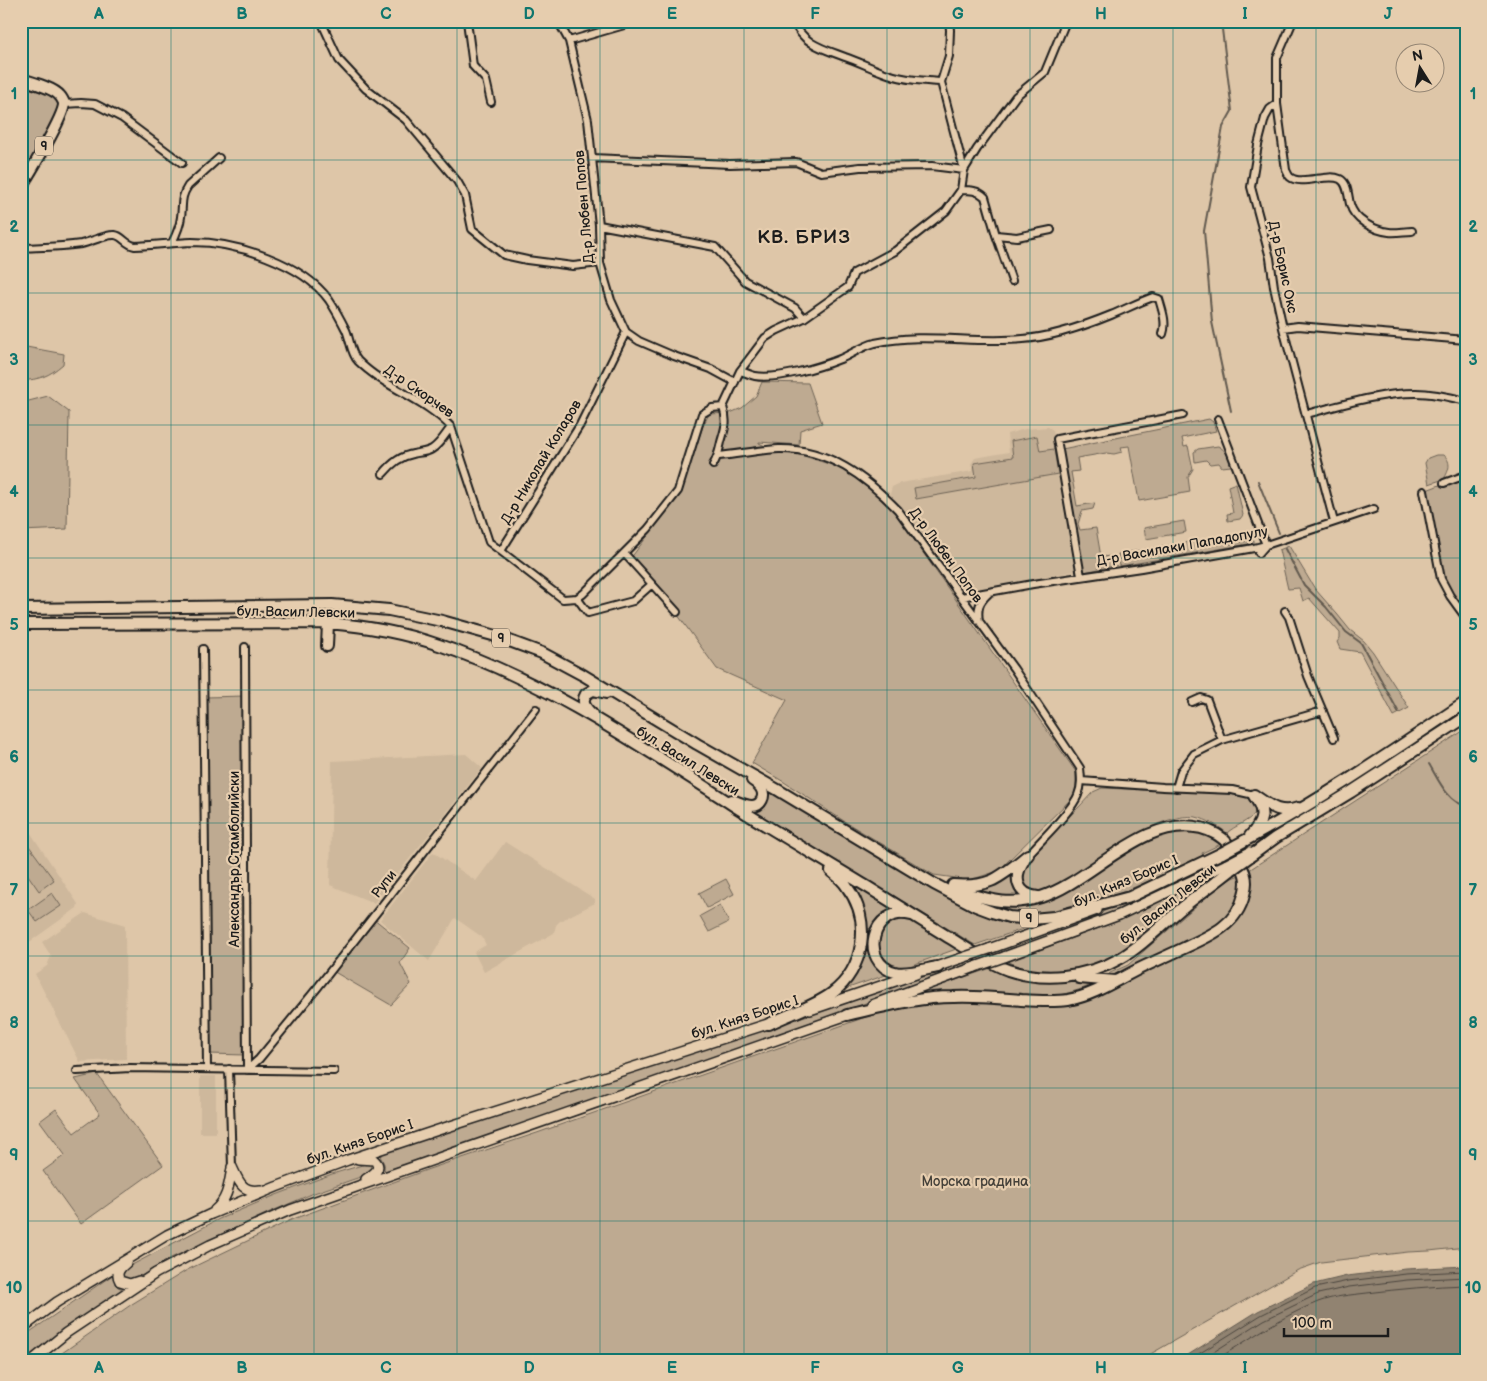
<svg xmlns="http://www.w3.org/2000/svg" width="1487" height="1381" viewBox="0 0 1487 1381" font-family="'Balsamiq Sans',sans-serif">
<rect width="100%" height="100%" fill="#dec6a8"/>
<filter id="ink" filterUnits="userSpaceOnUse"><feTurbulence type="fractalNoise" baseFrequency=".02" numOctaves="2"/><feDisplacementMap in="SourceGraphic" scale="10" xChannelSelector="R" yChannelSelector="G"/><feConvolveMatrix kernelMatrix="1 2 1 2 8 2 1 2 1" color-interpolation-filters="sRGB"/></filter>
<g filter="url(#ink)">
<path fill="#ceb89c" d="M1048 427 1053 430 1076 571 962 592 890 494 892 487 900 483 973 471 971 464 975 458 1009 452 1007 434 1025 429Z
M466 754 482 768 374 903 330 885 332 761Z
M30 832 78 904 77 908 21 948V837Z
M505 842 595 899V903L560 921 556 925 554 933 484 972 474 952 486 945 482 937 455 918 429 961 380 920 433 852 476 881Z
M85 913 125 925 126 1059 80 1062 35 974 47 966 51 956 42 942Z
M200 1076H216V1133H200Z"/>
<path fill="#beaa91" stroke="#6d6356" d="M21 79 41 86 64 104 21 187Z
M21 346 64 354 63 364C48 377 40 379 21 381Z
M762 382 808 383 822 423 800 430 799 445 759 442V443L777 452 801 455 838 467 868 486 894 511 1076 772V794L998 871 970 880 934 875 847 823 784 782 752 763 787 700 717 669 672 607 630 559 681 492 703 426 709 414 730 413 742 408 756 396Z
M48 396 69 412 67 529 21 531V403Z
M1209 419 1213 422 1216 431 1182 438 1184 447 1188 446 1193 469 1188 477 1190 492 1139 501 1129 446 1121 447 1122 452 1114 454 1106 453 1077 458 1079 471 1071 472 1077 506 1095 503 1093 509 1082 511 1078 524 1080 530 1096 528 1101 557 1112 556 1114 566 1084 572 1062 449Z
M1037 436 1040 451 1054 449 1058 474 916 499 914 488 976 477 974 463 1013 457 1011 441Z
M1218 446C1226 450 1229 457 1231 466L1222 467 1219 463 1210 464 1206 460 1195 462 1194 452 1198 449Z
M1436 455H1444C1452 463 1449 470 1444 479L1429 484 1425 463 1428 458Z
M1466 475V618L1441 579 1424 491Z
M1236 483 1243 515 1240 519 1228 521 1227 514 1233 513 1228 486Z
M1184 521 1186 532 1146 539 1144 528Z
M1224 536 1230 544 1254 540V543L1120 566 1118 554Z
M1289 546 1315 589 1337 614 1350 630 1364 641 1373 652 1409 708 1394 716 1360 652 1340 649 1337 642 1340 638V633L1309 598 1303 601 1299 588 1288 589 1279 550Z
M244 696 245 1055 209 1054 206 697Z
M1466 706V713C1398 757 1331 803 1260 842 1208 871 1154 896 1098 918L789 1031 389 1170 386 1171 384 1169C386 1162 380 1160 380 1154L876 993 1093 916C1174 882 1252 844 1327 799 1374 770 1420 737 1466 706Z
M1466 729V1247L1429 1251 1408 1252 1321 1262 1298 1270 1140 1360H52L132 1304 187 1270 293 1219 429 1169 537 1133 877 1013 936 1003 984 1002 1051 1006 1074 1004 1088 1000 1133 975 1224 931 1250 875 1249 870Z
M766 787 972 909 990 917 1000 920 1038 924 975 945 752 810Z
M1102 788 1239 794C1247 795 1252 797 1255 805 1256 808 1257 810 1255 813 1250 821 1234 826 1227 833 1218 826 1208 820 1196 817 1164 812 1112 848 1087 866 1077 874 1066 883 1055 888 1049 890 1043 892 1037 893L1027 888 1024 884 1022 877 1024 866 1048 837 1079 807 1093 792Z
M1196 828 1223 843 1202 853 1203 856C1151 879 1073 922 1015 913 1002 911 988 906 975 901L1002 906 1015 907 1106 862 1154 835Z
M29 846 54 880 39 891 21 865V851Z
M1242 874 1243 881 1239 902 1229 916 1211 931 1112 978 1108 976 1110 973 1128 965 1137 957 1212 892 1232 878Z
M1009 875 1014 877 1026 897 993 899 971 889Z
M726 879 734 894 707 908 699 893Z
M847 880 896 910 879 919 872 928 868 929 866 927Z
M1196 885 1195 889 1135 942C1099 970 1052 981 1008 962L1112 923Z
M52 893 61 906 37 922 28 910Z
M720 905 729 922 709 932 700 916Z
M908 916 959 948 904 968 895 967 887 963 882 958 877 943 885 922Z
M373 918 410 948 400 963 411 984 391 1005 331 970Z
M866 937H871L889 974 842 990Z
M994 967 1050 982 1095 980 1094 984C1080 990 1067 994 1052 996 1005 996 957 988 910 996Z
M97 1074 163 1165 81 1224 43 1171 65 1155 40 1121 56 1109 74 1133 100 1114 75 1079Z
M369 1163 372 1164 374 1167 369 1174 314 1193 270 1212 171 1258 133 1281 125 1279 123 1275 125 1270 132 1265 219 1219 276 1195 332 1174Z
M114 1274 115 1284 118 1287 126 1290 63 1330 26 1360H21V1338Z"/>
<path fill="#918371" stroke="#625a4f" d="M1466 1266V1360H1180L1258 1311 1314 1284 1347 1276 1406 1269Z"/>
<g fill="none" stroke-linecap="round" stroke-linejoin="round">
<path stroke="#4b453e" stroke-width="1" d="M1189 1360 1261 1315 1315 1288 1348 1281 1406 1274 1466 1271
M1201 1360 1264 1320 1318 1294 1349 1287 1407 1280 1466 1277
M1216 1360C1249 1339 1282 1316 1318 1302 1334 1296 1351 1295 1367 1293 1400 1289 1433 1286 1466 1285"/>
<path stroke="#625a4f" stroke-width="2" d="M1221 21 1232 111 1223 127 1204 231 1212 322 1231 411
M1258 481 1279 533
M1285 549 1304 585 1326 607 1346 632 1361 643 1399 713
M1429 764C1437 777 1449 805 1466 805"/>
<g stroke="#1c1c1c" stroke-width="10">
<path id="minor" d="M321 21 339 60 366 89 406 120 457 181 465 195 472 229 504 255 527 260 573 266 600 263
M467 21 473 66 486 80 491 102
M558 21 569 41 588 120 599 225 600 263 611 300 626 332 639 341 674 356 711 369 735 382
M794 21C802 44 824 49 845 57 860 62 873 69 888 74 905 80 924 81 941 82
M1293 21 1277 58V104L1270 109 1265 118 1258 145 1251 187 1270 258 1274 287 1283 328 1334 522
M569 41 638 21
M64 104 81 103 95 104 122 118 182 163
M1277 104 1286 170C1287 172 1288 175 1290 177 1301 186 1327 173 1340 179 1348 183 1348 196 1350 204 1354 220 1373 230 1389 232 1396 233 1405 231 1412 231
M592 158 730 164 796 162 821 172 860 167 932 166 964 170 941 82 949 56 950 30 949 21
M961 190C970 190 978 190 985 197L996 235 1012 281
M599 225 715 247 745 281 795 308 804 318
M996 235 1017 237 1051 230
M172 243C176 235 180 226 181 217 183 204 180 198 188 186L219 158
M21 248C41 247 61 247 81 244 91 242 106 234 115 235 123 236 125 244 135 246 154 245 173 243 192 242 236 242 302 263 329 300 335 309 341 320 346 330 350 339 351 354 358 361 385 388 425 399 451 427L489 542 563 599 577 598 583 594 648 529 678 491 702 414 712 408 723 407
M1283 328 1298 326 1466 340
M740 371C745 372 750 375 755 376 777 380 820 367 840 359 852 354 863 346 875 343 924 332 974 344 1023 339 1053 337 1084 326 1111 315 1126 309 1139 302 1153 297L1159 299C1162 310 1167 322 1163 334
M723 407 740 371 765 338 776 331 804 318 848 287 854 273 895 251 946 211 961 190 964 170 977 149 1016 96 1045 72 1066 21
M1306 414C1342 405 1378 393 1416 393 1432 393 1450 397 1466 401
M1218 419 1266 545 1259 553
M719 456C739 454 759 450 779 449 828 448 866 477 898 510L1014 669 1080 768C1081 777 1082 786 1078 795 1072 811 1040 841 1028 855
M713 465C718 457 719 451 721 442 725 428 728 422 723 407
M383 474C391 464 400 456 413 454 419 452 426 453 432 449 440 444 445 435 451 427
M1444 483 1466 475
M1424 491 1441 579 1450 596 1466 618
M501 551 580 425 626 332
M624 553 677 612
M1081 576 1057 439 1183 415
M961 597 1033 584 1141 568 1254 548 1266 545 1374 509
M577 598 588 613 633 601 652 584
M1285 611 1289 617 1308 676 1334 738
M979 621C977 608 979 602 989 593
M245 647 247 1070
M203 649 207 1069
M1192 702 1201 698 1207 700 1222 740
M1081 781 1163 787 1232 790 1254 795
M1176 788 1181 771 1194 754 1222 740 1323 711
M229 1069 232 1167
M247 1070 259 1059 318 987 536 709
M77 1071 130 1068 334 1071"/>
</g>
<g stroke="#1c1c1c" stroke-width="12">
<path id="secondary" d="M21 27 24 21
M989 949 1097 910
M1004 957 1119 915 1227 864
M933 968 962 958
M872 1005 975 967
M810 1010 916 974
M358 1159 374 1160C383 1168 374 1174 366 1179
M232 1167C239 1182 242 1193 261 1190
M215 1210C228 1199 229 1184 232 1168
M126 1263C120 1268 115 1273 120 1281L130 1284 139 1281
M21 1329 57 1302 167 1235 211 1214 276 1187 348 1160 438 1130 774 1022
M33 1360 66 1333 156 1273 210 1245 290 1210 853 1013"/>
</g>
<g stroke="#1c1c1c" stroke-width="14">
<path id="primary" d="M21 79C31 82 54 88 60 96 61 97 64 102 64 103 65 115 29 174 21 187"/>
</g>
<g stroke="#1c1c1c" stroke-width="14">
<path id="trunk" d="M21 609 332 605 389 610 442 621 496 636 542 653 583 675 697 744 778 790 934 884 976 906 992 912 1009 917 1032 919 1054 917 1130 897 1222 853
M21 624 328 623C365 626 404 633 439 645 544 680 641 746 733 805 777 833 822 859 866 886 892 902 918 918 945 935 965 947 986 962 1008 970 1026 976 1045 978 1064 976 1122 969 1140 944 1182 908 1198 895 1215 883 1231 870
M327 646 328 623
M592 714C585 708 581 702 586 694L593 690 606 693
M1254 795C1269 805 1279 815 1298 808
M732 800C738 802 745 806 752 806 761 806 766 796 761 788 759 785 755 782 752 780
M1250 836C1263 822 1266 812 1254 796
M1244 841C1321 800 1393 751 1466 702
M1252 855 1275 838 1351 792 1466 717
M1024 860C1013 877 1016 895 1038 897
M953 885C991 888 1000 877 1028 855
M911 915C871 905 859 963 895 972 906 975 926 969 938 967
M1079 978 1116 981
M847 1015C882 1007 917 997 953 997 976 996 998 998 1021 1000 1037 1001 1053 1002 1068 1000 1096 995 1119 978 1145 966 1158 960 1171 954 1184 948 1210 936 1237 925 1244 895 1246 888 1247 882 1245 875 1244 870 1241 866 1238 861 1235 855 1232 849 1228 844 1221 835 1212 831 1201 828 1143 814 1091 882 1041 897 1006 908 985 898 951 889
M769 1024C789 1014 813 1007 831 994 865 969 872 920 847 887 843 880 837 876 831 871"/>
</g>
<use href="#minor" stroke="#e6cdae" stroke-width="6"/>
<use href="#secondary" stroke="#e6cdae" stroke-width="9"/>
<use href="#primary" stroke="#e6cdae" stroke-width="10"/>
<use href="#trunk" stroke="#e6cdae" stroke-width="10"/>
<g stroke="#1c1c1c" stroke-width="12" stroke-linecap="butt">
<path id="secondary-bridge" d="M1227 864 1250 852
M962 958 989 949
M975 967 1004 957"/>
</g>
<g stroke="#1c1c1c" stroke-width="14" stroke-linecap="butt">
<path id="trunk-bridge" d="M1222 853 1244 841
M1231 870 1252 855"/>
</g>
<use href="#secondary-bridge" stroke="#e6cdae" stroke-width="9"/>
<use href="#trunk-bridge" stroke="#e6cdae" stroke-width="10"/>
</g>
</g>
<path fill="none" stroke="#0f766e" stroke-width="1" stroke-opacity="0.55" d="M171 21V1360M314 21V1360M457 21V1360M600 21V1360M744 21V1360M887 21V1360M1030 21V1360M1173 21V1360M1316 21V1360M21 160H1466M21 293H1466M21 425H1466M21 558H1466M21 690H1466M21 823H1466M21 956H1466M21 1088H1466M21 1221H1466"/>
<g text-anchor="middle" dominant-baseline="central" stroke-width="4.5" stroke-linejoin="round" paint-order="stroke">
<g fill="#e6cdae" stroke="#595148" stroke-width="1">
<rect x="35" y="136.5" width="18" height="19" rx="4"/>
<rect x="492" y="628.5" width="18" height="19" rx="4"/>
<rect x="1020" y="908.5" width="18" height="19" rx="4"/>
</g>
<g font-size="12" font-weight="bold" fill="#1c1c1c">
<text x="44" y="146">9</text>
<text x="501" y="638">9</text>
<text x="1029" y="918">9</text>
</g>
<g font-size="14" fill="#1c1c1c" stroke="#e6cdae">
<text transform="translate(584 207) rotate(-95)">Д-р Любен Попов</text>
<text transform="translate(1283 267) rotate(78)">Д-р Борис Окс</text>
<text transform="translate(419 391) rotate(35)">Д-р Скорчев</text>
<text transform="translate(541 462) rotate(-59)">Д-р Николай Коларов</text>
<text transform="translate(1182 546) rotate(-10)">Д-р Василаки Пападопулу</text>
<text transform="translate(946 555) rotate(54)">Д-р Любен Попов</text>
<text transform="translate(296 612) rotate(1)">бул. Васил Левски</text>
<text transform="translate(688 761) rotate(32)">бул. Васил Левски</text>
<text transform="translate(234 859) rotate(-90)">Александър Стамболийски</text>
<text transform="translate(1126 881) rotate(-23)">бул. Княз Борис I</text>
<text transform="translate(384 884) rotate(-52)">Рупи</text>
<text transform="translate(1168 904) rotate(-39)">бул. Васил Левски</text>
<text transform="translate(745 1017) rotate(-18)">бул. Княз Борис I</text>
<text transform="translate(360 1142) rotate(-19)">бул. Княз Борис I</text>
</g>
<g font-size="14" fill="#444039" stroke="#e6cdae">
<text x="975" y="1181">Морска градина</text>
</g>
<g font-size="19" font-weight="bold" letter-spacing="1" fill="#1c1c1c" stroke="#e6cdae">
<text x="804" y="237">КВ. БРИЗ</text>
</g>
</g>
<rect width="1487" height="1381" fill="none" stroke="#e6cdae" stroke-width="55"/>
<g transform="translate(1420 68) rotate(349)"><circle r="24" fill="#e6cdae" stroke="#958674"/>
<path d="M0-4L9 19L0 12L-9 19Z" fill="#1c1c1c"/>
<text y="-8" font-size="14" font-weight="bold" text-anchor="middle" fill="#1c1c1c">N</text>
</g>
<path d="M1284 1328v8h104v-8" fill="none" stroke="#1c1c1c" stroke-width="2.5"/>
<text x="1292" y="1328" font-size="15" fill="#1c1c1c" stroke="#e6cdae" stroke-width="4" paint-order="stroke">100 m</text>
<rect x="28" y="28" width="1432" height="1326" fill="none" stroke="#0f766e" stroke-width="2"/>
<g font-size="16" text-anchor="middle" font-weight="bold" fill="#0f766e">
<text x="99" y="19">A</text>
<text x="242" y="19">B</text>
<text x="386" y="19">C</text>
<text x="529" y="19">D</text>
<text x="672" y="19">E</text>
<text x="815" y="19">F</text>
<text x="958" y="19">G</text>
<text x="1101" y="19">H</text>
<text x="1245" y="19">I</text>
<text x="1388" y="19">J</text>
<text x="14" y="99">1</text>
<text x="1473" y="99">1</text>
<text x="14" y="232">2</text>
<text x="1473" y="232">2</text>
<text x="14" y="365">3</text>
<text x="1473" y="365">3</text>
<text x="14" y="497">4</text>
<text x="1473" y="497">4</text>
<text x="14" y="630">5</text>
<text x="1473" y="630">5</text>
<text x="14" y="762">6</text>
<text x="1473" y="762">6</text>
<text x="14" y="895">7</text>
<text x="1473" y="895">7</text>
<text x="14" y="1028">8</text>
<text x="1473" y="1028">8</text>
<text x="14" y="1160">9</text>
<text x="1473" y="1160">9</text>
<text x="14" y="1293">10</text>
<text x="1473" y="1293">10</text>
<text x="99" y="1373">A</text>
<text x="242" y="1373">B</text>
<text x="386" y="1373">C</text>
<text x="529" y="1373">D</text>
<text x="672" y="1373">E</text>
<text x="815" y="1373">F</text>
<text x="958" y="1373">G</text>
<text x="1101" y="1373">H</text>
<text x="1245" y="1373">I</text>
<text x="1388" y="1373">J</text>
</g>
</svg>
